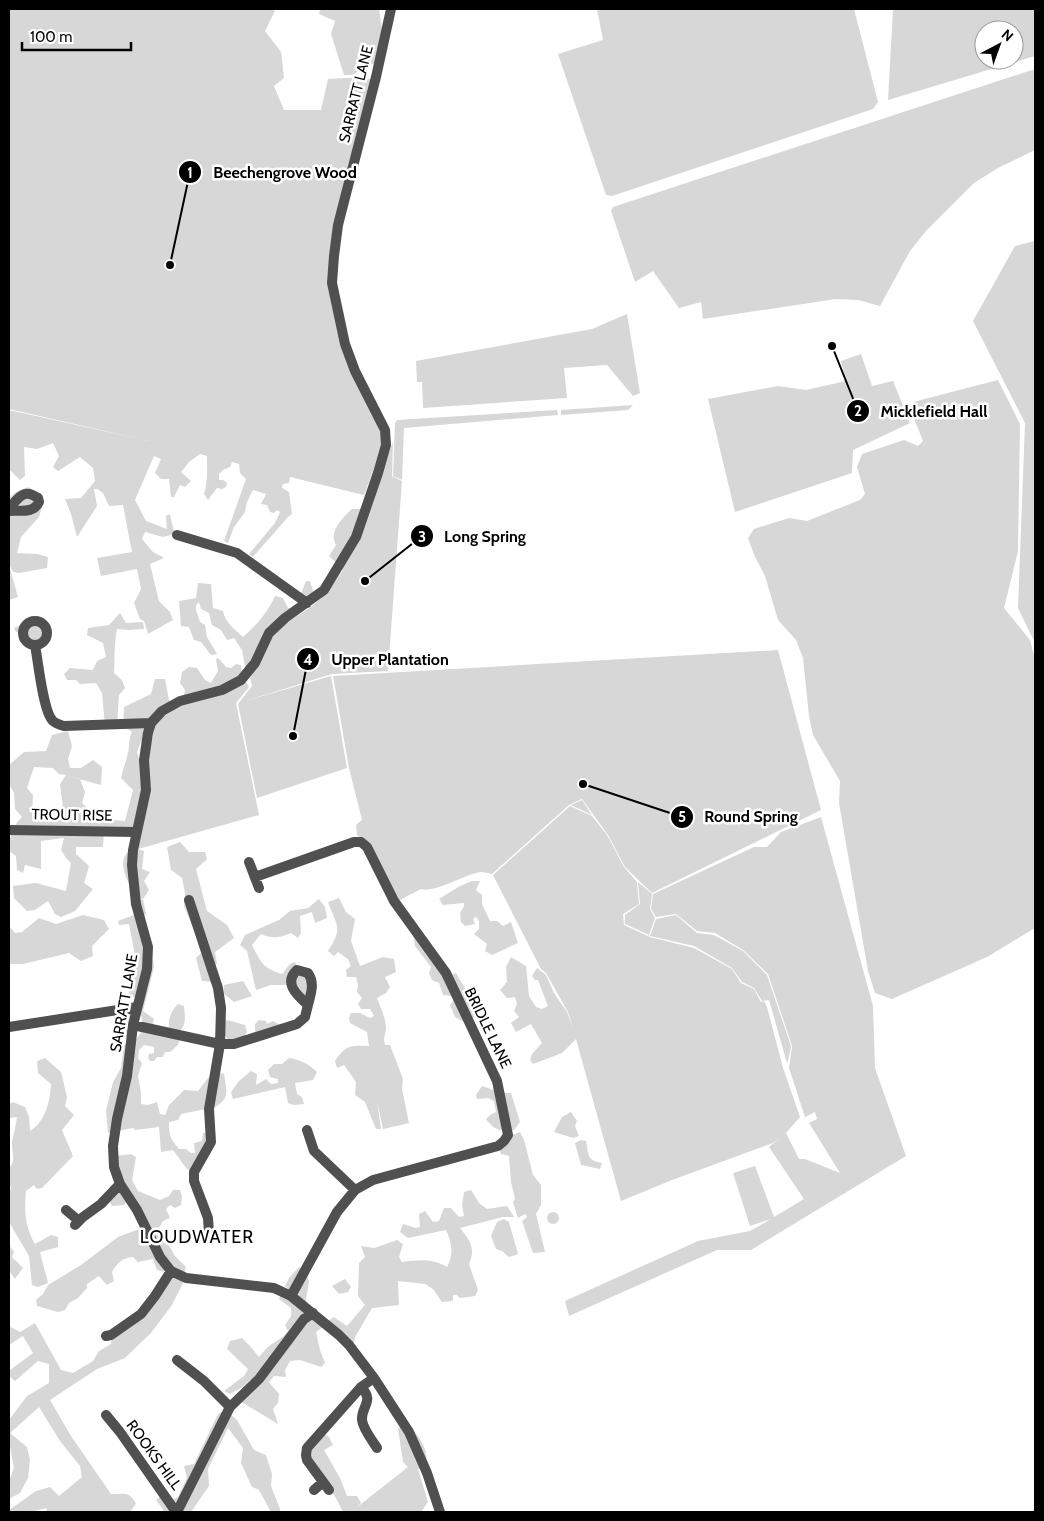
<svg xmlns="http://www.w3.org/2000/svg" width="1044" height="1521" viewBox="0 0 1044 1521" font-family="Cabin,sans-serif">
<rect width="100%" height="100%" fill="#fff"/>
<path fill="#d7d7d7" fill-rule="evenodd" d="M9 9H270L275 11 265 31 281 52 284 78 274 86 284 110H321L328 79 364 77 372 80V103L367 125 362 126 361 141 333 247 331 284 358 375 382 430 383 444 379 455 387 458 393 442 392 476 402 481 388 671 332 674 242 702 331 676 347 768 257 798 238 704 252 686 250 678 259 664 262 654 257 665 245 667 242 650 234 638 227 640 221 630 212 625 209 613 201 609 199 602 196 605V610L200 622 205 625 207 637 217 654 211 655 201 642 194 640 189 627 181 626 179 601 196 598 198 583 211 584 213 608 223 611C225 622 235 630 243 637 257 625 267 613 275 596L283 598 288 608H297L302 604 300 596 306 581H310L313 591V603C298 611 280 622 273 636L283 625 311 607 327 593 343 570 329 556 336 545C328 531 343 518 352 509H370L372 502 366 495 376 463 364 495 290 477 289 483 283 484 282 488 289 492 292 514 288 517 253 557 249 554 275 523 280 512 277 510 274 513 270 512 267 505 261 504 266 494 253 490 247 502 245 512 234 527 228 543 224 541 246 479 240 473 239 464 232 462 230 467 223 470 219 474V480H223L227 483 226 487 222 489 217 488 208 500 204 494C208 481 207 470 207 456L200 454 189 462 181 472 191 481 185 487 180 485 174 497H171L169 479H161L155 473 161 459 154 456 135 500 146 521 167 529 166 516 170 514C171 522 174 527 174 534L163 537 145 532 142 539 153 552 164 558 150 564 159 601 170 612 173 620 148 634 144 621 140 619 134 603 141 589 137 569 101 576 97 558 132 552 123 505 109 506 103 493 97 489H94L97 506 77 537 71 514 65 499 81 498 95 481 93 468 80 457 58 471 53 467 59 456 53 443 37 449 24 447 25 476 20 480 9 469V410L149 441 9 409Z
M320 9H379L382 30 381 62 365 66 353 75H344L331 34 335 21 319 14Z
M597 9H854L878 102 873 109 612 196 606 195 558 54 603 40Z
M893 9H1035V56L888 100ZM984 30H1014V60H984Z
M1035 69V150L998 168 974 183 926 231 910 251 880 306 858 300 836 299 703 319 701 302 679 308 653 271 635 282 611 211 613 207Z
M1035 241V643L1018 608 1025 423 973 321 1015 246Z
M627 314 640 393 633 396 607 365 564 368 567 398 423 408 422 382H417L416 361 592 329Z
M861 354 872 386 893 381 910 423 853 450 852 473 735 512 708 399 778 386 806 390 846 381 841 361Z
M998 380 1020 424 1018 551 1004 608 1030 640 1035 659V928L987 957 892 999 875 993 868 971 839 803 840 781 813 735 809 716 803 658 796 640 778 620 765 576 755 557 748 538 754 529 789 518 807 521 860 500 865 494 857 467 862 454 904 440 918 446 923 441 910 409 913 402Z
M633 405 628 410 561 415V410Z
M557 410 558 415 404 428 402 480 393 476 395 423 397 420Z
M28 487 42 495V507L39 517 21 537 17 553 37 554 48 557 47 568 19 573 13 572 9 564V498L16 492Z
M9 565 18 597 9 600Z
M120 613 126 623 143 622 144 629 128 630 117 629C114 644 115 658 114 673L122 680 125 688 119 695 117 726H105L102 693 96 683 80 684 76 680H67L64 674 70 668 93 670 97 661 106 657 103 643 87 635 88 628 109 625Z
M31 616 39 618 44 634 42 639 32 642 27 639 25 633 16 632 14 628 28 621Z
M778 650 821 810 652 893 625 867 608 835 582 799 569 805 492 874C488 873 484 872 481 872 465 874 433 894 421 889L398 901 362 839 357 835 356 825 362 820 349 768 333 676Z
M218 658 226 667 231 668 236 664 241 665 242 674 249 687 236 703 259 815 138 849 144 851 142 869 150 872 144 881 149 890 143 899 138 898C131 887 120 872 124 858 125 855 129 851 131 848L155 725 165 714 182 703 185 690 180 683 182 672 189 667 197 668 205 680 211 683 218 671 216 659Z
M155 679H165L170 705 147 727 137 752 143 772V790L135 827 104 829 103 847H76V854L89 866 84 883 93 889 75 911 61 917 55 914 48 901 35 910 27 911 14 898 13 886 36 883 66 891 71 863 66 858 61 850 64 838 41 841V869L25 865 23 873 17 870 16 856 9 851C9 837 12 827 22 817L15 809 14 793 9 784V765L24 752 46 751 52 735 68 731 72 746 68 759 70 768H81L93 760 102 767 101 785 68 776 80 779 85 792 82 803 92 812 102 809 114 820 125 821 133 790 121 778C123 769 126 761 128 753 130 745 128 739 132 732L123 726 124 707 151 694ZM34 767 53 768 59 774 66 775 60 784 63 808 56 819 32 817 33 795 27 788Z
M582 800 592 815 571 805Z
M570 806 592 816 607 835 624 867 637 882 639 904 623 914 624 925 650 937 694 948 732 969 741 983 754 989 761 1002 764 1001 767 1007 783 1068 800 1117 786 1133 799 1159H805L840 1173 809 1123 817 1119 815 1112 805 1117 789 1068 792 1046 768 974 743 950 715 933 697 931 676 914 656 917 651 909 653 894 754 847H767L781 832 821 817 873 1006 875 1068 906 1156 751 1250H717L569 1316 565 1301 698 1241 750 1231 771 1219 750 1226 733 1173 755 1166 774 1217 804 1199 769 1147 781 1137 773 1143 672 1180 621 1201 576 1039 562 1053 533 1064 530 1060 532 1054 542 1043 531 1024 516 1032 511 1023 519 1017 514 1011 517 1004 515 997 507 998 500 990 507 982 506 967 511 957 526 966 529 996 536 1007 542 1009 548 1006 538 980H535L532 976 537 968 546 975 554 993 567 1012 573 1028 568 1012 546 973 541 969 493 875Z
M180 842 189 852H205L207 859 196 869 207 911 227 925 234 938 215 952 217 963 211 973 213 982 202 981 196 958 203 951 184 906 185 893 182 878 171 870 167 847Z
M472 881H480L476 890 482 895V904L490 921H497L503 926 511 922 518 943 492 955 485 951 487 944 474 934 479 929V921L476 917 473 919 475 924 465 926 461 922 460 913 464 906V903L443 905 439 899 460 886Z
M638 882 652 894 650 909 655 918 649 935 625 924V915L640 904Z
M339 898 346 912 355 919 351 941 360 966 383 957 394 959 396 972 385 977 390 987 386 993 377 998C381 1008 386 1019 386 1029 385 1036 383 1039 385 1045H390L403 1079 402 1089 409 1123 383 1129 377 1101 381 1129H376L365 1102 355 1095 356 1082 344 1065 337 1068 335 1061C345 1045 351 1045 369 1046L367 1032 350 1023 349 1018 351 1013H360L370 1018 374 1016 370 1009H361L358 1004 362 998 357 992 358 985 356 977H347L346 970 351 966 348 959 338 952 334 956 328 951C344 927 336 925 328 902Z
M143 899 146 914 138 920 143 940V964L153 959 154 967 143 1011 154 1019 152 1027 141 1025 142 1019 136 998 129 995 131 985 124 975 137 965 129 924 119 925 118 921 134 915 132 903Z
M319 899 325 907 327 918 315 923 312 912 300 916 301 933 298 938 291 933C280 938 272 939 261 934L252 945C261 963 263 968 282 974L290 964 295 962 298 969 287 985H271L256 990 247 951 240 945 245 935 279 920 290 911 308 908Z
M83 915 104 920 109 929 92 946 93 956 81 961 69 953 23 964H9V926L15 933 22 932 39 918 56 924Z
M676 915 697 933 714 935 743 951 767 975 791 1046 788 1061 787 1063 769 1000 762 1001 754 988 742 982 732 968 694 946 650 936 656 919Z
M413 935 423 938 445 977 456 973 466 990 477 1016 464 1022 455 1017 450 1005 454 1000 451 996 443 995 439 983 432 980 429 973 431 967 415 946Z
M301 973 308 979 306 995H302L293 979Z
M243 981 252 996 234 1002 224 994V985Z
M178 1004 184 1006C185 1018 187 1025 177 1034L169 1031C168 1020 170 1012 178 1004Z
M126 1011 131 1012 130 1041C121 1035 123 1028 126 1020L123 1016Z
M227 1020 245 1025 247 1032 244 1037 229 1040 223 1034V1024Z
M259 1020 266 1021 267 1024 273 1021 282 1026 259 1035 255 1031V1024Z
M143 1030 180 1038 178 1045 170 1052H165L163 1057H157L154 1061H150L148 1058 149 1054 154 1053V1047L144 1045 139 1050 138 1058 142 1063 138 1076 141 1093V1104L148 1105 157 1102 160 1114 165 1115 169 1105 184 1090 198 1091 208 1078 217 1072 224 1074C226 1090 231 1098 215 1107L208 1103 206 1109 181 1114 178 1120 169 1122C169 1136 170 1138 179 1149H186L191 1153H195L194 1143 202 1141 203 1133H209L200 1160 195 1159V1167L192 1172 187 1169 173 1150 161 1152 159 1127 135 1130 133 1128 108 1133 106 1111 113 1082 121 1068 124 1045 134 1042Z
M45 1058 61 1072 67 1097 65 1106 74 1115 62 1130 73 1156 42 1188 37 1189 34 1185 26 1191C24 1210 25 1227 35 1244L51 1235 58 1237V1247L40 1252 48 1283 38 1287 32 1285 29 1256 9 1222V1193L11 1188 9 1183V1168C17 1160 11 1151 12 1141 14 1133 16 1125 17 1117L9 1118V1104L13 1102 25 1107 29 1117 30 1131C46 1121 50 1101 51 1084L38 1073 37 1061Z
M289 1058C301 1060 309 1064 317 1072L313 1080 295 1083 297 1094 302 1097 304 1104 294 1105 288 1103 285 1087 233 1099 231 1092 239 1081 251 1071 257 1074 256 1085 266 1079 271 1084 278 1083V1079L270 1077 268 1070 274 1064H282Z
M482 1086 502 1093H511L520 1122 514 1130C500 1131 495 1131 486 1119L490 1115 496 1112 494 1101 488 1098 477 1099 476 1095Z
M571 1112 577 1121 575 1126 579 1136 573 1138 554 1132 562 1117Z
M520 1132 524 1140 533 1175 541 1185V1205L536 1214 545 1252 533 1253 522 1221 527 1217 525 1214 518 1218 513 1202 515 1199 511 1182 509 1156 501 1154 500 1150 510 1136Z
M581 1140 586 1141C589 1155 586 1160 602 1163L600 1169 581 1165 575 1143Z
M131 1154 136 1157 132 1180 138 1191 160 1200 169 1196 173 1190H180L182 1197 181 1205 175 1208 170 1205 166 1209 170 1218 163 1221 159 1228 175 1256 186 1267 184 1274 162 1263 164 1272 157 1270 153 1259 138 1262 133 1257C122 1258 117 1263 112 1272L114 1281 107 1285 99 1276 87 1284V1288L78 1298 69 1303 65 1310 58 1312 37 1306 36 1300 43 1294 48 1285 81 1265 118 1237 142 1228 130 1198 124 1205 112 1206 109 1201 119 1189 116 1156Z
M471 1190 479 1203 487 1209 507 1206 514 1217H503L460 1228C470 1241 476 1248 469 1264L478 1290 475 1296 460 1298 457 1295H453V1301L442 1302 433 1289 425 1284 398 1281 399 1305 372 1308 355 1337 353 1346 328 1321 334 1317 347 1326 365 1305 358 1296 359 1263 365 1257 361 1246 374 1248 397 1240 403 1244 399 1257 402 1262C419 1260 432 1258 447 1267 454 1255 452 1242 446 1230L408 1238 400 1232 403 1224 416 1228 420 1227 419 1214 425 1211 433 1222 439 1221 444 1208H451L459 1217 464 1216 462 1205 464 1192Z
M547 1218a6 6 0 1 1 12 0a6 6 0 1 1-12 0Z
M504 1219 509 1222 518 1254 509 1257 502 1251 496 1249 491 1236 497 1222Z
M9 1245 14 1252 12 1257 23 1268 15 1279 9 1271Z
M299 1267 306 1271 309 1282 303 1317 315 1318 325 1325 316 1332 320 1350 325 1363 321 1367 300 1360 290 1361 285 1370 286 1377 274 1376 269 1382 279 1394 278 1403 273 1409 278 1424 240 1401 254 1387 251 1379 243 1387 230 1394 224 1391 244 1376 248 1369 227 1349 230 1341 242 1338 250 1346 259 1357C262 1354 264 1350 268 1347 275 1341 282 1339 288 1331L285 1325 291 1316V1308L279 1299 281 1294 295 1295 285 1286 289 1278Z
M172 1275 184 1281 172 1305 151 1333 125 1358 97 1369 50 1400 71 1436 111 1494C124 1494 130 1491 136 1504L130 1512H46L47 1508 30 1512 21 1511 18 1512H9V1510L36 1491 50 1487 59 1496 82 1477 80 1466 60 1441 39 1407 10 1433 27 1447 30 1460 28 1478 20 1493 9 1499V1481L14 1468 10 1447 9 1446V1420L27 1396 49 1383V1364L38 1361 15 1381 9 1376V1371L33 1353 23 1336 9 1345V1326L20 1332 35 1323 61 1370 73 1373 93 1361 99 1351 111 1344 112 1337Z
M345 1279 351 1287 348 1292 339 1294 332 1286Z
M225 1410 237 1420 254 1450 266 1455 272 1474 271 1486 280 1509V1512H271L259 1490 252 1487 241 1463 243 1448 228 1428 208 1469 209 1486 191 1512H165L156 1500 165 1493 172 1500 178 1497 187 1478 184 1466 194 1464 218 1414Z
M406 1423C417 1432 435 1456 422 1469H418L428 1502 421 1512H343L336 1498 309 1456 310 1447 323 1433 329 1437 333 1445 324 1450 340 1478 347 1496H357L361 1503 356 1508 408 1467 403 1462 398 1429Z"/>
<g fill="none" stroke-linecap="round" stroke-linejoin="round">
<path stroke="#505050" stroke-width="10" d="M391 9 376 77 338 225 334 256 332 283 345 344 355 371 385 430 386 445 378 473 356 537 324 590 285 618 269 633 255 663 241 680 222 690 180 701 162 711 151 723 148 733 144 760 146 790 133 850 132 865 136 904 148 947 147 969 133 1025 127 1076 117 1119 113 1146 114 1167 120 1184 137 1210 160 1257 171 1271 186 1278 274 1288 291 1296 339 1335 349 1345 374 1378 409 1432 427 1473 440 1512
M9 508C20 497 23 488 38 498L39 502C33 514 21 510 9 511
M177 535 237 553 307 603
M23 633a12 12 0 1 1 24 0a12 12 0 1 1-24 0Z
M35 645C38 660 43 712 53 721 56 724 61 725 64 726L151 723
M9 830 136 832
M249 862 259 888
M255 877 354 842H361L367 847 394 901 446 973 497 1081 508 1135 504 1141 498 1146 373 1180 355 1190 337 1212 291 1296
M189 900 218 988 221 1008 220 1044 209 1109 211 1142 194 1172V1181L208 1218 209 1233
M133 1025 220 1044H234L297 1024 305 1017 308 1005C297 995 283 983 297 970L308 973C315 983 311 993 308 1005
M9 1027 137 1007
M307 1130 314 1151 355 1190
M66 1210 79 1221
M75 1225 83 1217 101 1204 120 1184
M106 1336 111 1335 141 1314 155 1296 171 1271
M177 1360 204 1381 230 1407
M361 1387C375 1401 361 1406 362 1420 363 1429 372 1440 377 1448
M106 1415 120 1432 176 1512
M314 1490 323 1482
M329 1490 307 1460 306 1455 307 1448 361 1387 374 1378
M177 1512 230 1407 259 1379 304 1319 313 1313"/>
</g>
<g text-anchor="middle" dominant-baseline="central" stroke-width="5" stroke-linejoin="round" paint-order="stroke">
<g font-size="15" fill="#000" stroke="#fff">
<text transform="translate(356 94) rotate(-76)">SARRATT LANE</text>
<text transform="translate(72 815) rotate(1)">TROUT RISE</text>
<text transform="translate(124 1003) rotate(-80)">SARRATT LANE</text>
<text transform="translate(488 1028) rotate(64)">BRIDLE LANE</text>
<text transform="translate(154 1455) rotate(54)">ROOKS HILL</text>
</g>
<g font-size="18" letter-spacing="1" fill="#000" stroke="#fff">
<text x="197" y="1237">LOUDWATER</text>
</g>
</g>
<path fill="none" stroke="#000" stroke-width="2" d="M170 265L190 172M832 346L858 411M365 581L422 536M293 736L308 659M583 784L682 817"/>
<g fill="#000" stroke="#fff" stroke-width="2">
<circle cx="170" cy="265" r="5"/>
<circle cx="832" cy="346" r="5"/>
<circle cx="365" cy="581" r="5"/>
<circle cx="293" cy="736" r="5"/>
<circle cx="583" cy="784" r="5"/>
<circle cx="190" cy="172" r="12"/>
<circle cx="858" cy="411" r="12"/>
<circle cx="422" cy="536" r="12"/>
<circle cx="308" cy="659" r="12"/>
<circle cx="682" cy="817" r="12"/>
</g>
<g font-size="15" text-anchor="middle" font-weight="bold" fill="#fff">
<text x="190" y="178">1</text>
<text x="858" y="416">2</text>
<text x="422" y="542">3</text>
<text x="308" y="665">4</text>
<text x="682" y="822">5</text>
</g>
<g font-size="16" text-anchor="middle" font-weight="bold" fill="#000" stroke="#fff" stroke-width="5" stroke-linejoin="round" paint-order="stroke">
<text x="285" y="178">Beechengrove Wood</text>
<text x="934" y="417">Micklefield Hall</text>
<text x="485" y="542">Long Spring</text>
<text x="390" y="665">Upper Plantation</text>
<text x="751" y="822">Round Spring</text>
</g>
<rect width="1044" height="1521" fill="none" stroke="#000000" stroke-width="20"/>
<g transform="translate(999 45) rotate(41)"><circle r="24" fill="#ffffff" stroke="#999999"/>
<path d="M0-4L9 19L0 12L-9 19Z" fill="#000000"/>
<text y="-8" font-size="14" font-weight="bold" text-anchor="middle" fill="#000000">N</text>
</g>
<path d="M22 42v8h109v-8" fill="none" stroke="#000000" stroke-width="2.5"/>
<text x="30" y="42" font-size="15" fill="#000000" stroke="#ffffff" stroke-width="4" paint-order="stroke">100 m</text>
</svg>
